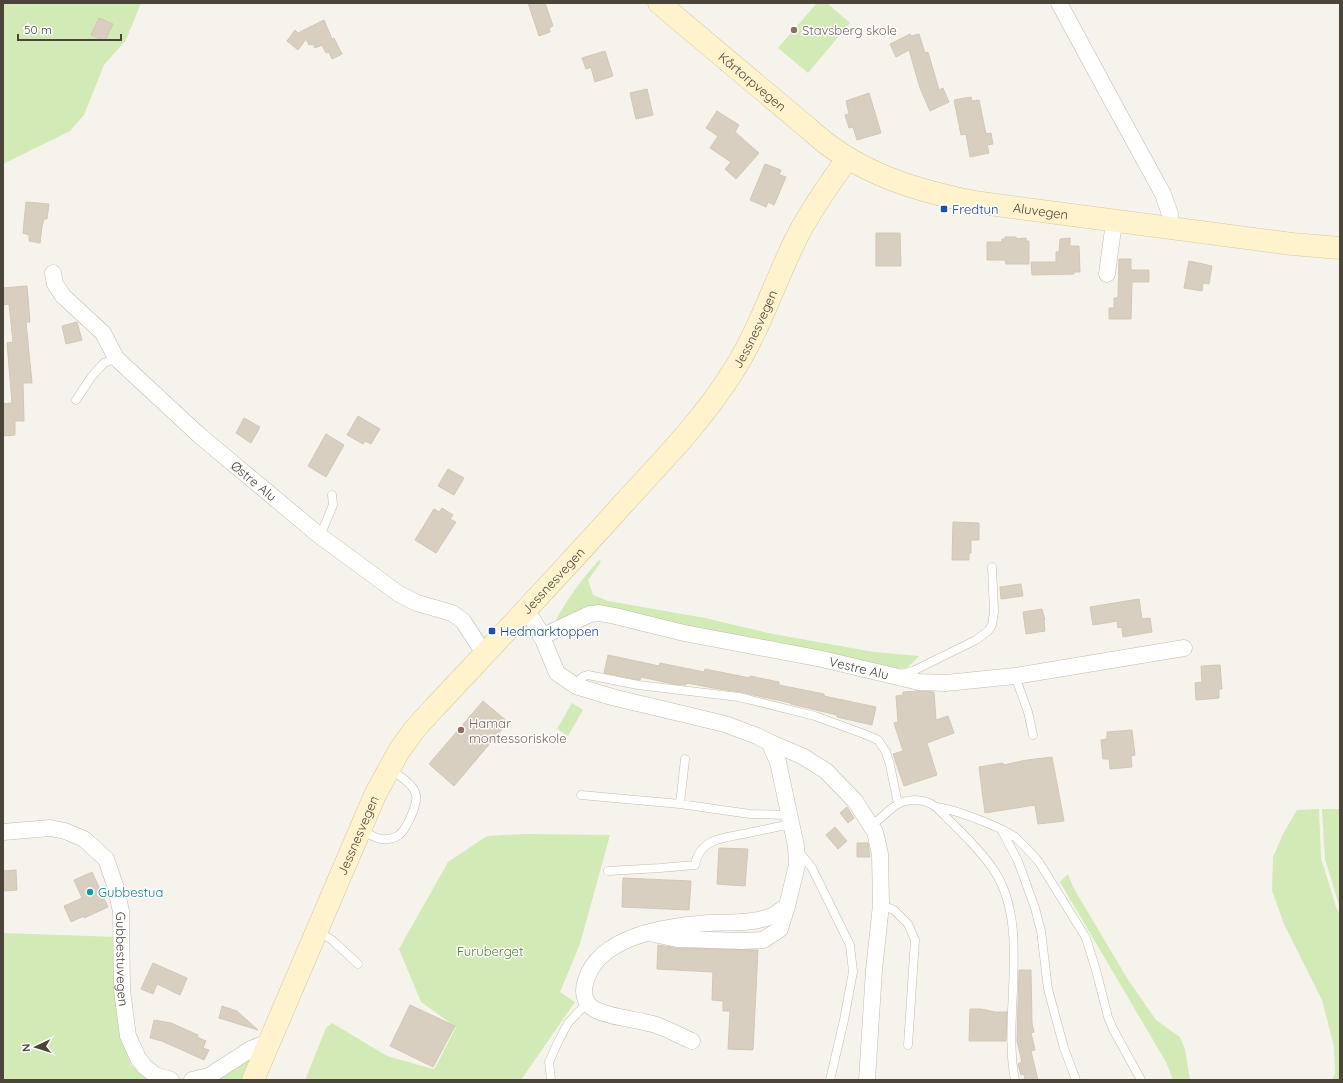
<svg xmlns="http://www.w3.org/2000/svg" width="1343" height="1083" viewBox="0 0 1343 1083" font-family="Quicksand,sans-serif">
<rect width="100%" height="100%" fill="#f6f3ec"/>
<path fill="#d2eab5" d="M3 3H141L126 40 104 65 84 115 70 131 3 164Z
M817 3H827L850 23 808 73 778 48Z
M599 560 601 562 588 580 593 595 608 601 705 618 773 634 874 652 919 656 907 668 884 669 626 615 600 606 586 607 560 621 556 620C568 598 582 579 599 560Z
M572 703 583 710 568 736 557 729Z
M1319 809 1321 858 1336 907 1340 915V1080H1332L1335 1074 1334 1047 1322 1000 1284 924 1272 891 1273 857 1283 834 1297 810Z
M1322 809H1340V908L1325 859Z
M525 834 610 835 580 944 560 992 575 1002 521 1080H305L326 1028 332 1023 387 1056 433 1069 435 1068 456 1027 421 1002 399 949 448 862 487 836Z
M1068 874 1073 887 1127 978 1156 1020 1180 1037 1185 1049 1190 1080H1173L1166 1062 1060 882Z
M3 933 117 937 122 1040 131 1065 151 1080H3Z
M251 1058 242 1080H213Z"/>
<path fill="#d8cfc1" stroke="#d3c7b4" d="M528 3H545L553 26 549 28 550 32 539 36Z
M99 18 113 24 105 41 91 35Z
M324 20 332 39 334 38 342 54 332 59 329 52 326 53 322 45 315 48 313 44 309 45 306 39 298 50 287 41 295 30 298 33Z
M910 34 911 36 919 34 925 53 928 52 939 90 943 88 949 102 930 111 920 88 909 50 896 57 890 44Z
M605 51 613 76 595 82 591 67 586 69 582 58Z
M647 89 653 115 636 119 630 93Z
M869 93 881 133 857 140 853 127 849 128 845 115 849 114 846 101Z
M971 97 972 101 979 100 986 134 991 133 993 144 987 145 989 153 970 157 966 134 961 135 954 100Z
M717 111 739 125 735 132 759 153 736 179 725 169 731 162 710 148 718 136 706 128Z
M765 164 781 170 779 175 786 177 774 205 768 202 766 207 750 200Z
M26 202 49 204 47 219H44L42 226 40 243 29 241V235L23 233Z
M876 233H900L901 266H876Z
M1005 237H1016L1017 239 1026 238V241H1029V264H1006L1005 260H987V242H1002V239H1005Z
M1070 238V246H1079L1080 272H1074V274L1032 275 1031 262H1056V252H1059L1060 239Z
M1119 259H1131V270H1149V282H1132L1131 319H1109V308H1114V298H1118Z
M1189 261 1212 266 1209 284 1203 283 1202 291 1184 288Z
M27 286 30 322H26L32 383H23L24 421H15V435L3 436V404L12 403 7 343 13 342 9 304 4 305 3 288Z
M77 322 82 340 66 344 62 326Z
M358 416 380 429 371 444 365 441 363 444 347 435Z
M244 418 260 427 251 443 236 433Z
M326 434 344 445 326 477 308 466Z
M448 469 464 478 454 495 438 486Z
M442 508 453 515 450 519 456 522 436 553 415 540 434 509 439 512Z
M953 522 979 523V540H971V553H969V560H952Z
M1021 584 1023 596 1001 599 1000 587Z
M1139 599 1142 619 1150 618 1152 632 1123 637 1122 627 1118 628 1117 621 1093 625 1090 607Z
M1042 609 1045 620H1044L1045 631 1026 634 1023 612Z
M608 655 659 666 660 663 704 672 705 669 750 678V676L779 682V685L824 694V696L876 707 872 725 837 717V715L791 704V703L740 692 713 688 687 683 686 685 673 684 641 677 640 680H639L604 673Z
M1220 665 1222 689H1219V698L1196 700 1195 683 1202 682 1201 666Z
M918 691 934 692 936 720 948 716 954 733 927 743 937 775 904 786 893 754 903 751 894 723 898 722 896 696 903 695V692Z
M483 701 508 722 454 786 429 764Z
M1132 730 1135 755 1131 756 1132 767 1110 769 1109 759H1103L1101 740 1107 739V732Z
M1052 757 1064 821 1038 824 1035 805 985 813 979 767 1003 763V765L1027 760Z
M847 807 854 818 848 823 840 813Z
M835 827 847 841 838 849 826 835Z
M857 843H868L870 857H857Z
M719 848 748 849 745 886 717 884Z
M16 870 17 890 3 891V871Z
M92 872 108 907 84 918V916L71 922 64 906 82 898 74 880Z
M623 878 691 881 689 910 622 907Z
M658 945 677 948 758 950 753 1050 728 1049 730 1011H723V1001L712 1000 713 972 657 969Z
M153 963 187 978 180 995 157 984 153 994 141 989Z
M1019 970H1031L1032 1023 1034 1032 1031 1033 1035 1050 1031 1051 1038 1080H1025L1024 1074 1021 1075 1018 1064 1022 1062 1017 1041Z
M410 1005 455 1026 433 1067 390 1046Z
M222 1006 237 1011 258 1030 219 1018Z
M970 1009H981L995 1012H1007L1006 1041H969Z
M154 1020 171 1023 198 1035 197 1037 206 1041 203 1048 209 1050 204 1060 162 1041 150 1038Z"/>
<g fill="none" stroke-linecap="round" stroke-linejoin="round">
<g stroke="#c2bbae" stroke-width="9">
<path id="lane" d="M76 400 92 376 104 363 116 358
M320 536 333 505 332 495
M901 674 913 671 976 640 988 631 992 625 994 612 992 567
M1015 676 1028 712 1033 735
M576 686C578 681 581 676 588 675L638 685 739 697 815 716 864 734 878 740 886 752 890 765 898 804
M581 795 680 804 750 814 789 815
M680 804 685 759
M936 807C954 809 1001 827 1015 837 1024 845 1031 853 1039 862L1086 938 1096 970 1108 1017 1113 1029 1141 1080
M871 825C879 821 884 814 891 809 903 798 922 797 936 807 955 826 980 849 995 872 1031 928 1002 1017 1015 1080
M361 830C367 833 375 838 381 839 387 840 395 838 399 835 406 830 418 804 416 795 414 784 399 775 390 770
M1002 831 1018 861 1035 908 1041 931 1048 989 1064 1048 1076 1080
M798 850 812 868 850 945 853 972 844 1020 830 1080
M608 871 660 868 695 865C700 837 726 838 748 833 762 830 777 827 791 824
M881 905 894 910 908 924 915 940 908 1045
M318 931 332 940 358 964
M551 1080 549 1062 558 1042 568 1023 587 1003"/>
</g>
<g stroke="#c2bbae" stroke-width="17">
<g id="street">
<path d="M1059 3 1112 101 1163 194 1170 214 1169 228"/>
<path id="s1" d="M53 273 55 284 63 296 103 333 116 358 199 435 320 536 399 594 417 603 452 613 463 621 478 644 485 653"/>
<path d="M1107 274 1114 222"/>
<path d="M524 611 533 620 539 630 557 673 576 686 612 697 725 724 757 736 769 742 802 756 826 771 855 801 875 832 880 854 881 905 874 970 867 1080"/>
<path id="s2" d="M541 637 590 614 599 613 615 616 684 633 822 659 919 682 946 683 1015 676 1184 648"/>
<path id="s3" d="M3 832 50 828 65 831 84 839 106 859 115 885 121 911 122 990 128 1036 138 1058 145 1067 155 1075 171 1080"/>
<path d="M654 934 677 939 743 941 763 940 780 929 787 906"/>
<path d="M692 1041C680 1036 668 1029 656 1025 638 1019 610 1018 594 1009 584 1003 582 991 586 980 600 935 668 926 709 923 729 922 752 924 772 916 777 913 782 909 787 906L797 865 796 846 778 762 769 742"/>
<path d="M192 1080 209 1076 251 1049 261 1045 267 1048"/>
</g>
</g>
<g stroke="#d6c79b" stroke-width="23">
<g id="secondary">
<path id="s4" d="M659 3 808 128C855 172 913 190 974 202L1292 244 1340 248"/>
<path id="s5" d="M253 1080 375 795 399 751 414 730 434 708C497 641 561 573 623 504 661 462 702 421 732 373 760 330 775 280 798 235 812 208 830 183 847 159"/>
</g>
</g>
<use href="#lane" stroke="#fff" stroke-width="8"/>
<use href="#street" stroke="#fff" stroke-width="16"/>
<use href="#secondary" stroke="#fff3cd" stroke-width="22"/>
</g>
<g fill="#8d6e63" stroke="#fff" stroke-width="1.5">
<circle cx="794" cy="30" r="4"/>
<circle cx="461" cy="730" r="4"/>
</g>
<g fill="#1a4fb4" stroke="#fff" stroke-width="1.5">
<rect x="940" y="205" width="8" height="8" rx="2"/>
<rect x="488" y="627" width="8" height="8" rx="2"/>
</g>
<circle fill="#0f9aa8" stroke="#fff" stroke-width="1.5" cx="90" cy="892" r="4"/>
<g text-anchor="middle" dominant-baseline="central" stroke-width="3" stroke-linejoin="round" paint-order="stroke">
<g font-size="13" fill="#785e54" stroke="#fff" text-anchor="start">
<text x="802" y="30">Stavsberg skole</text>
<text x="469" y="723">Hamar<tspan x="469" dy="15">montessoriskole</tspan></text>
</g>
<g font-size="13" fill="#4b4439" stroke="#fff">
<text stroke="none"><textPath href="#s4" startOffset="122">Kårtorpvegen</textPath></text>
<text stroke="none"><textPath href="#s4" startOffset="446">Aluvegen</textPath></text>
<text stroke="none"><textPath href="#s5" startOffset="914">Jessnesvegen</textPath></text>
<text stroke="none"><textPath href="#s1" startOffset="293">Østre Alu</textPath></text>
<text stroke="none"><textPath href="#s5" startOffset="590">Jessnesvegen</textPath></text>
<text stroke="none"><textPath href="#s2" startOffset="329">Vestre Alu</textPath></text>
<text stroke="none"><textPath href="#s5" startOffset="266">Jessnesvegen</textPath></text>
<text stroke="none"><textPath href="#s3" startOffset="215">Gubbestuvegen</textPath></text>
</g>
<g font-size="13" fill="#164399" stroke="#fff" text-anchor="start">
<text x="952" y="209">Fredtun</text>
<text x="500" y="631">Hedmarktoppen</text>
</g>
<g font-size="13" fill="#0d838f" stroke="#fff" text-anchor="start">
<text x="98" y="892">Gubbestua</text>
</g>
<g font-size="13" fill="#4a7f2a" stroke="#fff">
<text x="490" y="951">Furuberget</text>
</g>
</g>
<rect width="1343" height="1083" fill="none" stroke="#4b4439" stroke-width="8"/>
<g transform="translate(36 1047) rotate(266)" stroke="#ffffff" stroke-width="3" paint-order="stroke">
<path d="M0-3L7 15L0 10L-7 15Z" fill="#4b4439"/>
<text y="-6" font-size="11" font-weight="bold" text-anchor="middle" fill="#4b4439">N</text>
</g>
<path d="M18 34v6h103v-6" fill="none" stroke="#4b4439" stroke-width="2"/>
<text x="24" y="34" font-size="12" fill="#4b4439" stroke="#ffffff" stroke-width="3" paint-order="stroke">50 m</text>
</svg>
